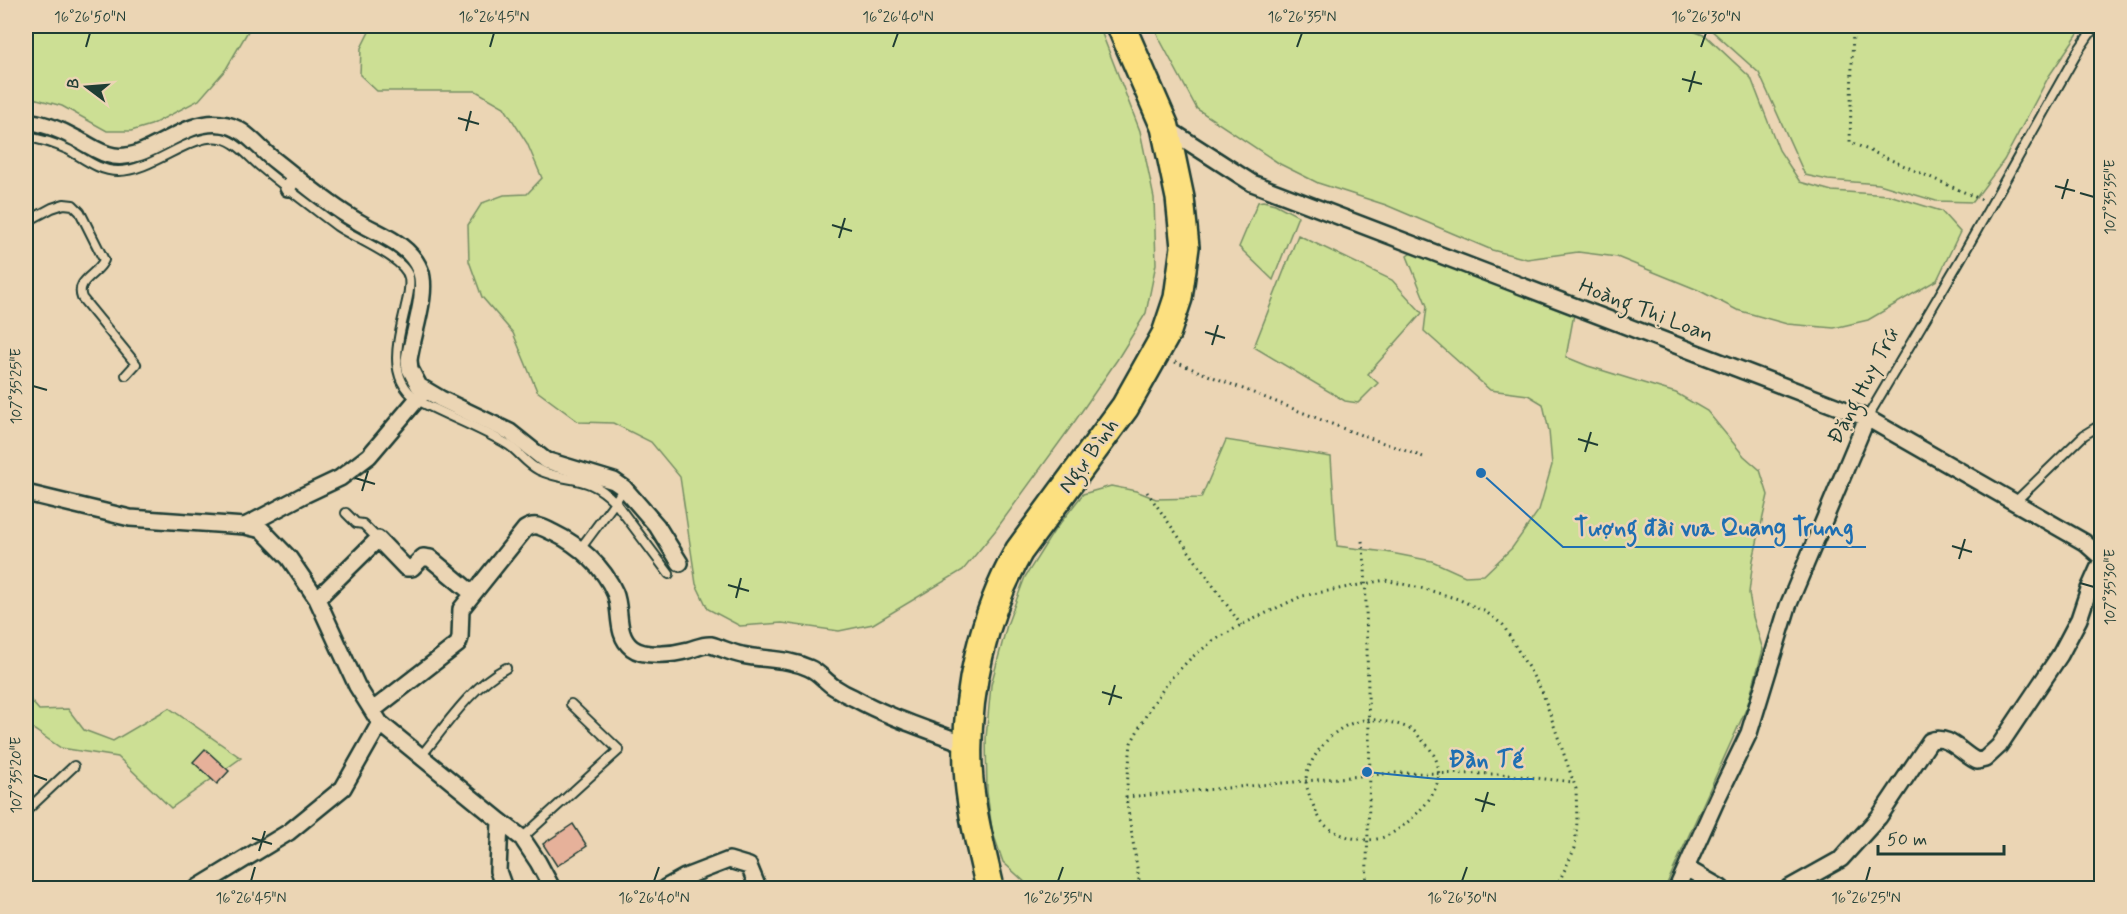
<svg xmlns="http://www.w3.org/2000/svg" width="2127" height="914" viewBox="0 0 2127 914" font-family="Mynerve,sans-serif">
<rect width="100%" height="100%" fill="#ebd5b4"/>
<filter id="ink" filterUnits="userSpaceOnUse"><feTurbulence type="fractalNoise" baseFrequency=".0167" numOctaves="2"/><feDisplacementMap in="SourceGraphic" scale="12" xChannelSelector="R" yChannelSelector="G"/><feConvolveMatrix kernelMatrix="1 2 1 2 8 2 1 2 1" color-interpolation-filters="sRGB"/></filter>
<g filter="url(#ink)">
<path fill="#ccdf94" stroke="#768e64" stroke-width="1.5" d="M26 26H251L226 69 199 100 151 125 131 131H107L62 106 26 96Z
M372 26H1099L1140 131 1154 198 1156 264 1146 313 1117 360 1075 421 995 531 963 570 873 624 839 631 782 623 740 626 708 609 696 584 680 477 651 442 613 423 579 422 537 391 513 333 482 297 469 261 468 225 482 203 504 195 527 194 542 178 527 143 504 107 476 91H377L360 75 361 48Z
M1154 26H1680L1706 36 1751 78 1779 150 1800 182 1832 191 1889 195 1941 211 1960 232 1937 280 1868 320 1834 328 1787 324 1737 310 1698 290 1617 257 1578 252 1527 259 1492 250 1386 205 1318 183 1280 164 1197 109 1159 38Z
M1702 26H2083L2049 76 2004 160 1973 202 1936 201 1879 184 1828 180 1805 175 1759 73 1711 30Z
M1263 201 1275 204 1298 216 1273 280 1239 247 1258 202Z
M1298 235 1392 280 1422 313 1368 374 1378 383 1358 403 1345 401 1254 347Z
M1413 252 1574 314 1566 357 1588 366 1676 393 1707 411 1744 456 1760 470 1768 495 1753 560 1749 593 1753 617 1763 650 1747 707 1665 888H1036L1029 886 1003 862 992 830 987 792 986 738 991 685 1007 625 1025 577 1054 531 1083 494 1111 486 1136 491 1156 499 1201 498 1226 440 1331 457 1337 546 1386 552 1432 561 1465 576 1484 575 1512 548 1539 510 1552 465 1549 431 1543 404 1528 395 1490 390 1424 331 1427 306 1407 256Z
M26 695 39 710 68 709 84 730 113 741 169 708 241 758 171 808 118 757 61 748 26 724Z"/>
<path fill="#e6b19a" stroke="#1f3d34" stroke-width="1.5" d="M205 749 229 771 217 784 193 762Z
M573 824 587 846 557 866 543 844Z"/>
<g fill="none" stroke-linecap="round" stroke-linejoin="round">
<g stroke="#1f3d34" stroke-width="12">
<path id="lane" d="M26 137C41 139 54 143 69 150 85 159 99 171 118 171 153 171 191 132 221 138 238 142 249 157 261 167 286 188 312 207 337 226 354 238 406 258 409 278 411 289 407 300 405 310 397 345 386 382 423 403 450 417 480 428 507 444 518 450 526 464 539 470 570 484 587 473 615 502L580 549
M26 222 52 208 64 204 73 205 80 212 104 260C98 275 75 279 82 298L136 364 126 375
M1867 418 1960 260 2078 51 2095 26
M622 491 615 502 669 574
M2014 503 2084 435 2102 424
M346 513 356 523 363 524 378 539
M421 756C446 726 470 687 506 668
M26 811 74 766
M522 838 619 750 571 704"/>
</g>
<g stroke="#1f3d34" stroke-width="20">
<path id="street" d="M26 121C44 123 61 130 77 139 89 145 100 154 114 156 150 161 182 119 221 124 244 126 256 146 273 159 300 180 327 204 357 221 380 235 409 243 420 270 429 292 412 336 409 360L410 369 419 386 441 399 510 432 545 460 614 481 624 488 657 526 680 563
M1165 127 1252 183 1867 418 2084 542 2102 558
M288 188 289 186
M26 493 130 518 245 526 262 530 289 558 317 599 357 686 380 723 500 821 498 871 504 888
M245 526 302 496 340 478 369 456 425 390
M317 599 378 539 406 568H412L423 557 430 558 473 594
M373 710 458 644 460 638 461 609 525 529C536 522 543 528 554 533 579 545 604 567 615 593 622 610 615 635 632 648 645 658 674 654 689 650 697 648 703 644 711 645 722 648 731 653 742 655 764 660 787 658 809 668 819 672 825 681 834 687 840 691 847 695 854 698 890 718 930 730 968 745
M500 821 522 838 538 862 552 888
M1686 868 1721 888
M197 888 289 832 343 788 380 723
M665 888 685 877 729 860 749 866 758 888
M1677 888 1717 799 1749 733 1788 606 1867 418
M1789 888 1841 859 1879 817 1930 741C1948 733 1962 754 1977 761L1985 759 1999 746 2060 655 2079 619 2089 589 2102 560"/>
</g>
<g stroke="#1f3d34" stroke-width="32">
<path id="highway" d="M990 888C981 848 970 808 968 767 965 693 983 615 1019 551L1125 407 1166 334 1178 298 1185 247 1180 198 1165 127 1121 26"/>
</g>
<path stroke="#1f3d34" stroke-width="3" stroke-dasharray="1.5 4.5" stroke-linecap="butt" d="M1853 26 1850 142 1982 200
M1175 362 1347 430 1426 458
M1147 492 1241 625
M1362 541 1365 565 1370 775 1366 888
M1368 719C1382 721 1400 723 1412 730 1416 732 1419 737 1422 740 1445 762 1443 785 1423 807 1412 819 1399 831 1384 837 1367 844 1337 837 1324 824 1317 817 1307 792 1306 782 1305 765 1325 739 1339 730 1347 724 1359 721 1368 719Z
M1126 797 1394 773 1500 774 1573 782
M1139 880 1126 797 1131 743 1150 708 1171 678 1191 658 1213 641 1241 625 1302 596 1385 580 1425 589 1458 599 1486 612 1503 625 1542 691 1576 789 1577 821 1575 848 1556 888"/>
<use href="#lane" stroke="#ebd5b4" stroke-width="8"/>
<use href="#street" stroke="#ebd5b4" stroke-width="15"/>
<use href="#highway" stroke="#fce080" stroke-width="27"/>
</g>
</g>
<path fill="none" stroke="#1f3d34" stroke-width="2" d="M86 47 90 33M490 47 494 33M893 47 898 33M1297 47 1302 33M1701 47 1706 33M1682 79 1702 84M1689 92 1695 71M458 118 479 124M466 131 471 111M2055 186 2075 191M2080 193 2094 197M2062 199 2068 179M832 225 852 231M839 238 845 218M1205 332 1225 338M1212 345 1218 325M33 386 47 390M1578 439 1598 445M1585 452 1591 432M355 478 375 484M362 491 368 471M1952 546 1972 552M1959 559 1965 539M2080 583 2094 587M728 585 749 591M736 598 741 578M1102 692 1122 698M1109 705 1115 685M33 775 47 780M1475 799 1495 805M1482 812 1488 792M252 838 272 844M259 851 265 831M251 881 255 867M654 881 659 867M1058 881 1063 867M1462 881 1467 867M1866 881 1870 867"/>
<g text-anchor="middle" dominant-baseline="central" stroke-width="5" stroke-linejoin="round" paint-order="stroke">
<g font-size="22" fill="#1f3d34" stroke="#ebd5b4">
<text transform="translate(1646 311) rotate(21)">Hoàng Thị Loan</text>
<text transform="translate(1864 386) rotate(-62)">Đặng Huy Trứ</text>
<text transform="translate(1089 456) rotate(-54)">Ngự Bình</text>
</g>
</g>
<path fill="none" stroke="#1f6fb2" stroke-width="2" d="M1481 473L1563 547H1866M1367 772L1438 779H1534"/>
<g fill="#1f6fb2" stroke="#ebd5b4" stroke-width="2">
<circle cx="1481" cy="473" r="6"/>
<circle cx="1367" cy="772" r="6"/>
</g>
<g font-size="24" text-anchor="middle" font-weight="bold" fill="#1f6fb2" stroke="#ebd5b4" stroke-width="5" stroke-linejoin="round" paint-order="stroke">
<text x="1714" y="535">Tượng đài vua Quang Trung</text>
<text x="1486" y="767">Đàn Tế</text>
</g>
<rect width="2127" height="914" fill="none" stroke="#ebd5b4" stroke-width="66"/>
<g transform="translate(87 87) rotate(286)" stroke="#ebd5b4" stroke-width="4.5" paint-order="stroke">
<path d="M0-4.5L10 22L0 15L-10 22Z" fill="#1f3d34"/>
<text y="-9" font-size="16" font-weight="bold" text-anchor="middle" fill="#1f3d34">B</text>
</g>
<path d="M1878 845v9h126v-9" fill="none" stroke="#1f3d34" stroke-width="3"/>
<text x="1887" y="845" font-size="18" fill="#1f3d34" stroke="#ebd5b4" stroke-width="4.5" paint-order="stroke">50 m</text>
<rect x="33" y="33" width="2061" height="848" fill="none" stroke="#1f3d34" stroke-width="2"/>
<g font-size="15" text-anchor="middle" fill="#1f3d34">
<text x="90" y="22">16°26'50"N</text>
<text x="494" y="22">16°26'45"N</text>
<text x="898" y="22">16°26'40"N</text>
<text x="1302" y="22">16°26'35"N</text>
<text x="1706" y="22">16°26'30"N</text>
<text transform="translate(2110 197) rotate(-90)" y="5">107°35'35"E</text>
<text transform="translate(16 386) rotate(-90)" y="5">107°35'25"E</text>
<text transform="translate(2110 587) rotate(-90)" y="5">107°35'30"E</text>
<text transform="translate(16 775) rotate(-90)" y="5">107°35'20"E</text>
<text x="251" y="903">16°26'45"N</text>
<text x="654" y="903">16°26'40"N</text>
<text x="1058" y="903">16°26'35"N</text>
<text x="1462" y="903">16°26'30"N</text>
<text x="1866" y="903">16°26'25"N</text>
</g>
</svg>
